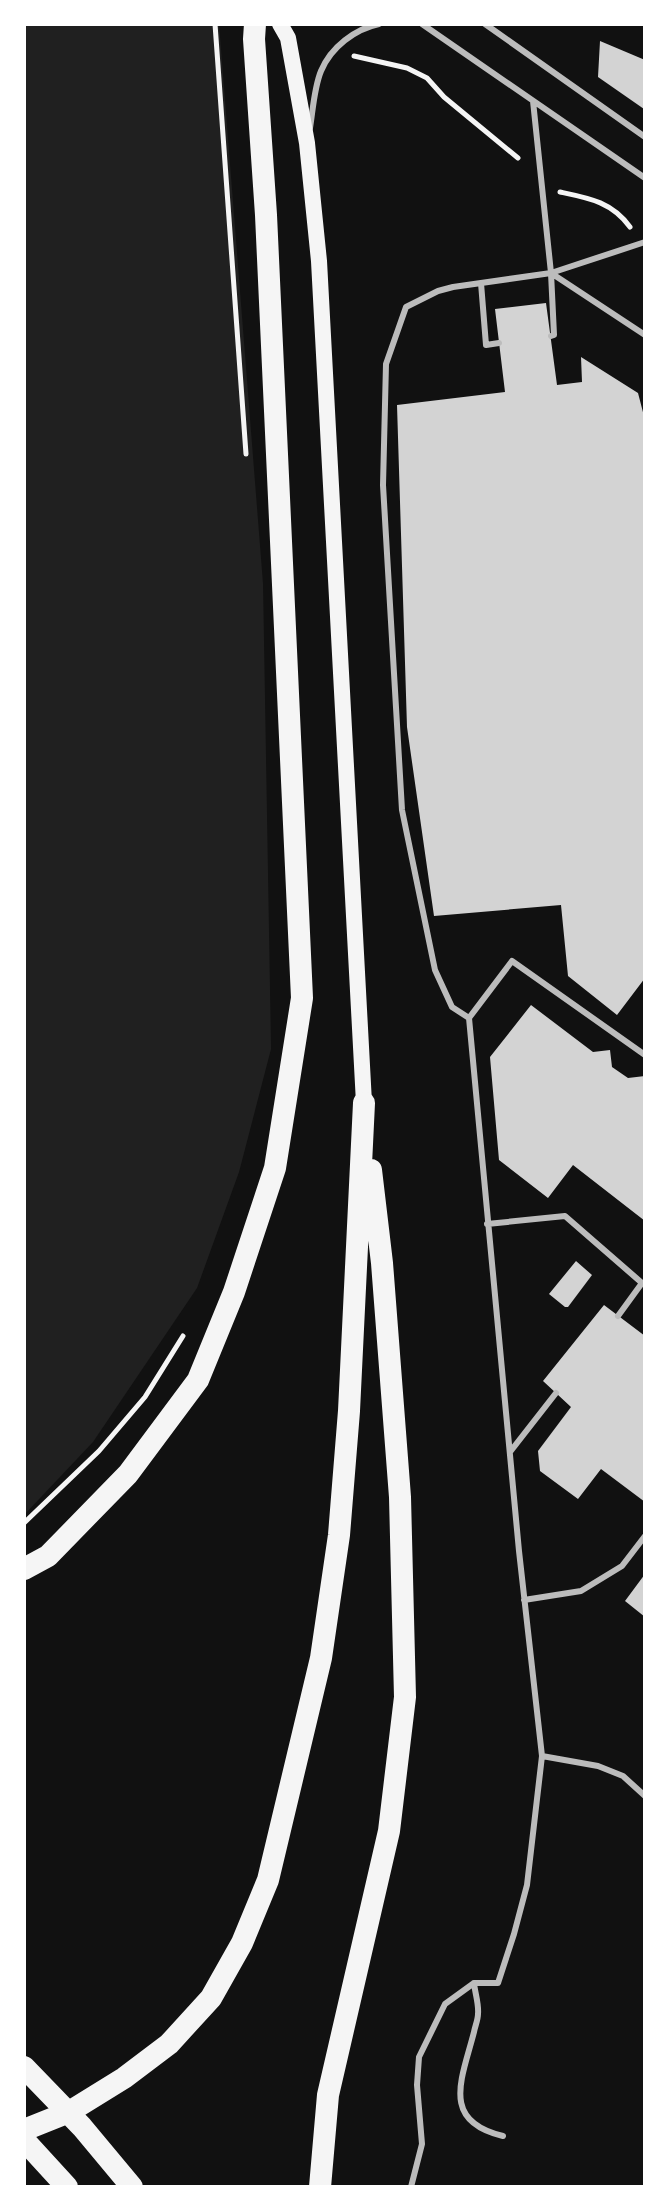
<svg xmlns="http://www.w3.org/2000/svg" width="669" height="2211" viewBox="0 0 669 2211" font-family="'Public Sans',sans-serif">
<rect width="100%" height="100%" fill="#111"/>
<path fill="#202020" d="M24 24H219L263 584 271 1049 239 1172 197 1288 93 1442 24 1515Z"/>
<path fill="#d3d3d3" d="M600 41 645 60 644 109 598 77Z
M546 303 557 385 582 382 581 357 638 393 645 420V978L617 1015 568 976 561 905 434 916 407 727 397 405 505 392 495 309Z
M531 1005 593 1052 610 1050 612 1067 628 1078 645 1076V1221L573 1165 548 1198 499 1160 490 1057Z
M576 1261 592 1275 568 1307H565L549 1294Z
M604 1305 645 1336V1502L601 1469 578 1499 540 1471 538 1451 571 1407 543 1381Z
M645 1574V1617L625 1601Z"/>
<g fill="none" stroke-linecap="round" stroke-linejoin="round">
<path stroke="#f5f5f5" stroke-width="5" d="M215 24 246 454
M354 56 407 68 427 78 444 97 518 158
M560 192C589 198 612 202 630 227
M24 1523 99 1451 145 1397 183 1336"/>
<path stroke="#bcbcbc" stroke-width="6" d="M422 24 645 178
M485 24 645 137
M310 128C313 110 314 88 321 71 331 47 355 29 379 24
M551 273 645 335
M551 273 645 242
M481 283 486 345 499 343
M551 336 554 335 551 273
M469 1018 452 1007 435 970 402 810 383 485 386 364 406 307 438 291 453 287 551 273 533 101
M487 1224 565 1216 642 1283 618 1316
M510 1452 556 1393
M524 1600 581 1591 622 1566 645 1536
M542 1756 598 1766 623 1776 645 1796
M474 1983C475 1993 479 2004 478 2014 478 2020 475 2026 474 2032 462 2079 440 2121 503 2136
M411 2187 422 2144 417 2085 419 2057 445 2004 474 1983H498L514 1934 527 1885 542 1756 519 1551 469 1018 512 961 645 1055"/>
<path stroke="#f5f5f5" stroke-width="16" d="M280 24 288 38 307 143 319 261 364 1103"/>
<path stroke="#f5f5f5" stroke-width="22" d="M24 1569 48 1556 128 1474 198 1380 234 1292 275 1168 302 998 266 215 254 39 255 24
M24 2067 82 2127 132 2187
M24 2130 69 2112 124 2078 169 2044 211 1998 242 1943 268 1880 321 1658 339 1535 349 1411 364 1103
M24 2140 67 2187
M320 2187 328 2095 389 1831 405 1697 400 1497 382 1263 371 1170"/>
</g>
<rect width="669" height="2211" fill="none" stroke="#ffffff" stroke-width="52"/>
</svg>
